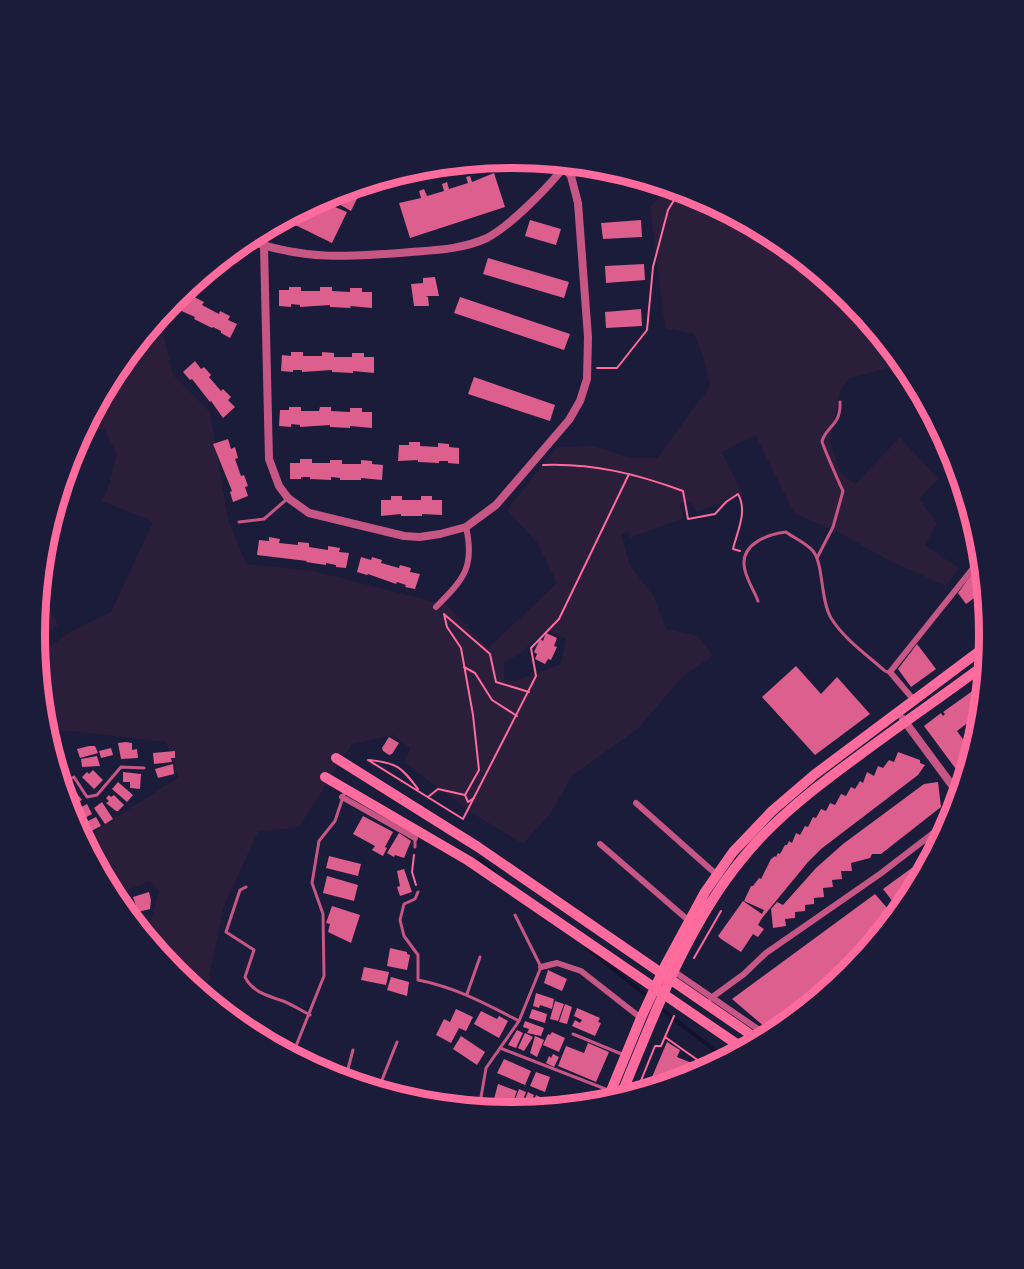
<svg xmlns="http://www.w3.org/2000/svg" width="1024" height="1269" viewBox="0 0 1024 1269" font-family="'Sofia Sans Condensed',sans-serif">
<rect width="100%" height="100%" fill="#1b1b3a"/>
<path fill="#2a1e3b" fill-rule="evenodd" d="M670 186C735 206 799 250 849 296 869 316 886 342 904 364L850 378 840 391 830 441 840 472 855 484 900 437 938 479 919 499 937 523 925 545 959 568 946 586 888 560 836 531 794 513 755 435 722 452 743 494 697 512 690 502 680 504 683 518 630 538 628 530 621 535 630 565 654 597 666 629 698 636 713 656 682 677 639 728 572 776 550 814 523 844 472 813 405 763 410 748 393 735 352 744 299 827 258 832 224 906 208 983 193 987 169 965 146 937 159 891 150 881 113 896 85 844 93 832 179 777 166 742 72 731 45 732 44 727 37 663 43 651 70 632 111 612 153 522 102 501 109 485 117 454 104 429 84 428 115 369 159 316 173 375 210 412 228 519 246 564 313 571 447 605 488 648 557 583 538 544 507 510 557 447 594 446 630 458H657L710 386 704 359 694 334 665 328 650 207ZM545 630 566 638 561 664 514 681 504 679V662L520 654Z
M39 586 58 625 41 638 35 634Z"/>
<g fill="none" stroke-linecap="round" stroke-linejoin="round">
<path stroke="#12122b" stroke-width="4" d="M479 859 494 872
M586 947 648 997
M660 1008 726 1059"/>
</g>
<path fill="#dd5f8e" d="M494 173 505 207 410 238 399 203 421 198 419 191 424 189 427 196 444 191 442 184 447 182 449 189 468 183 466 177 470 176 472 182Z
M365 182 351 211 332 200 330 203 325 201 335 207 347 212 332 243 287 221 290 214 330 193Z
M530 220 561 229 556 245 525 236Z
M641 220 642 237 603 239 601 223Z
M488 258 569 282 564 298 483 274Z
M644 264 645 280 606 283 605 266Z
M435 277 439 296H426L428 297 429 306H414L411 284 423 283V278Z
M289 287H301V291H320V287H332V291L350 292V288H362V292H372V308L350 306 351 308 330 307V305L300 307V305L291 304V307L279 306V290H289Z
M179 293 192 300 194 297 204 302 202 305 219 314 220 311 230 316 228 320 237 324 230 338 221 333V331L213 327 212 328 194 319 195 317 168 305Z
M460 297 570 334 564 350 454 313Z
M641 309 642 326 606 328 605 312Z
M291 352H303V356H322V352L334 353V357H352V353H364V357H374V373L353 371V373L332 372V370L302 372V370H293V372L281 371 282 355 291 356Z
M195 361 201 369 204 367 211 375 209 377 221 391 223 389 231 397 228 400 235 407 223 418 211 401 210 402 192 379 190 380 183 372Z
M474 377 555 405 550 421 468 394Z
M289 407H301V411H319L320 407H331V411L350 412V408H362V412H372V428L350 426V428L330 427V425L300 427V425L291 424V427L279 426 280 410H289Z
M228 439 231 449 235 447 238 458 235 459 241 476 244 475 248 486 245 487 248 496 233 502 230 492 232 491 213 444Z
M409 442H420V446L438 447V443L449 444V447L459 448V464L448 463V461H439V463L418 462V460L398 461 399 445H409Z
M300 459H312V463H330V460H342V464H361V460L372 461V464L383 465 382 480 361 478V480H340V478L331 477V480L310 479V477H301V479H290V463H300Z
M391 496H402V500H421V496H432V500H442V515L422 514V516H401V514L381 516V500H391Z
M269 537 280 539 279 543 298 545V542L309 543V547L328 550V546L340 548 339 552 349 553 346 568 336 567V565L326 563V565L306 562 307 561 257 555 259 540 269 541Z
M361 557 371 560 372 557 382 560 381 563 399 568 400 565 411 568 410 572 420 574 415 589 405 587 406 585 397 582 396 584 368 574 367 575 357 572Z
M983 567 985 590 966 604 958 593 971 575Z
M546 633 557 638 554 646 557 647 551 660 548 659 545 664 535 659 537 654 534 652 540 639 543 641Z
M917 644 936 669 911 687 898 669Z
M796 666 821 694 837 677 870 714 815 755 762 697Z
M985 682 982 712 957 731 970 749 975 746 964 780 924 726 941 713 943 716 945 714 943 712Z
M389 737 399 743 392 754 389 755 383 751 382 748Z
M126 742 132 743V750L137 749 138 758 121 759 118 743Z
M89 746H95L98 753 80 758 77 749Z
M111 748 113 755 101 758 99 751Z
M175 751V758H171L172 762 154 764 153 753Z
M898 752 920 760V763L925 765 918 775 821 849 808 862 762 918 758 925 764 929 758 937 753 934 741 952 721 939 718 936 743 901 762 914 764 910 744 901 751 886H753L759 878 761 879 771 859 775 856 776 857 778 853 780 854 785 845H787L789 841 792 843 796 833 800 835 805 826 808 827 813 817 816 818 821 809 826 811 830 803 835 805 841 794 846 796 851 787 855 789 860 781 863 783 867 772 874 776 878 766 883 768 889 760 894 762Z
M97 756 100 766 82 767 81 759Z
M173 764 174 774 158 778 155 769Z
M93 770 103 780 94 789 82 777 87 772 89 774Z
M123 772 141 774 140 789 130 788V782H123Z
M118 782 133 795 127 802 112 789Z
M938 782 941 807 881 854H872L870 858 851 863 852 871H841L842 879 832 880 833 887 823 888 824 897 814 898V904L805 905V911L795 912V918L785 919 786 926 773 928 771 909 777 902 783 905 816 868 843 844 924 784Z
M74 790 82 800 68 807 64 795Z
M109 795 111 797 114 795 124 805 118 811H116L106 803 109 801 106 798Z
M102 802 113 819 105 824 94 808Z
M87 804 92 814 81 820 76 810Z
M363 816 393 832 385 847 387 848 383 856 372 850 375 846 353 834Z
M96 817 101 826 91 831 90 828 87 829 84 823Z
M399 833 411 841 404 858 395 855 394 857 387 853Z
M935 851 909 900 900 911 883 889Z
M329 856 361 864 358 876 326 868Z
M404 869 412 892 400 896 397 887 400 886 397 871Z
M327 876 358 885 354 901 323 893Z
M149 892 151 900 150 909 138 912 133 897Z
M875 894 895 917 849 972 777 1032 773 1034 732 999Z
M124 896 131 914 127 915 115 900Z
M332 906 360 915 351 943 328 932 330 924 326 923Z
M145 919 147 923 144 926 146 933 143 934 134 923Z
M390 948 407 952V954L410 955 407 970 387 966Z
M364 967 389 972 386 985 361 980Z
M548 970 567 979 562 991 544 983Z
M391 977 409 982 407 996 387 990Z
M536 993 554 999 552 1009 540 1005 539 1008 533 1006Z
M555 1001 564 1004 558 1021 550 1019Z
M565 1004 572 1007 567 1024 559 1022Z
M577 1008 600 1018 598 1022 601 1023 595 1036 572 1026 575 1020 580 1023 582 1020 574 1016Z
M456 1009 473 1017 466 1031 459 1028 451 1043 436 1035 444 1019 450 1022Z
M532 1009 547 1014 545 1023 529 1018Z
M481 1011 497 1019 499 1016 508 1021 499 1038 474 1024Z
M525 1021 544 1028 541 1036 527 1033 529 1029 523 1027Z
M517 1030 523 1033 516 1048 508 1045Z
M552 1032 565 1038 559 1052 543 1045 548 1034 550 1035Z
M525 1033 533 1037 524 1051 518 1048Z
M461 1036 485 1052 477 1065 453 1049Z
M535 1036 544 1040 537 1057 530 1053Z
M667 1042 680 1050 677 1057 706 1069 694 1076 646 1091Z
M588 1043 609 1052 596 1082 558 1066 566 1046 584 1053Z
M553 1054 559 1057 554 1067 546 1063 549 1056 551 1058Z
M504 1059 531 1071 525 1085 497 1073Z
M536 1072 550 1077 545 1092 530 1086Z
M498 1084 517 1091 511 1107 494 1099Z
M519 1089 526 1092 520 1108 513 1105Z
M528 1092 534 1095 528 1110 525 1111 521 1109Z
M536 1095 542 1098 538 1109 530 1110Z"/>
<g fill="none" stroke-linecap="round" stroke-linejoin="round">
<path stroke="#ff6b9d" stroke-width="2" d="M597 368H617L647 330 653 267 668 210 681 189
M543 465C593 463 637 474 683 491L688 519 715 514 726 502 738 494C748 511 737 532 733 549L740 551
M445 615 490 654 496 682 529 692
M464 667 475 673 492 700 517 716
M368 760 463 819 536 676 531 648 559 619 629 474
M369 760C398 763 401 767 418 789
M465 795 468 802 474 798
M428 797 438 789 465 795 479 770 473 715 461 648 447 627 444 614
M414 855 412 872 416 885
M694 958 721 911
M665 1037 709 1068
M636 1093 655 1046H661L674 1016"/>
<path stroke="#c65784" stroke-width="3" d="M239 522 264 519 287 499
M817 558 833 527 843 491C840 485 822 444 822 441 827 425 841 426 840 402
M758 601C754 590 744 576 744 564 743 543 769 534 786 532 794 538 806 543 813 551 824 565 820 599 831 618 844 639 867 655 885 671L888 672
M61 783 74 777 87 797 97 795 121 767 144 768
M415 847V838
M246 887 240 890 226 932 254 950 245 977C252 991 265 995 280 1000 290 1003 300 1010 310 1015
M418 892 415 899 404 904 400 920 404 936 418 955V980C455 987 486 1004 519 1021
M132 920 134 919
M467 994 480 957
M573 1034 624 1055
M500 1048 608 1090
M292 1056 324 976 323 914 312 883 319 841 335 821 344 794
M345 1080 353 1050
M378 1090 397 1042
M477 1109 480 1103 486 1068 519 1021 541 967 515 915"/>
<path stroke="#c65784" stroke-width="6" d="M436 607C464 579 475 567 466 527
M913 699 890 672 982 557
M342 797 415 838
M636 803 717 875
M600 844 688 920
M541 967 557 963 581 971 641 1018
M672 970 768 1036
M711 998 744 974 766 953 880 874 953 818"/>
<path stroke="#c65784" stroke-width="8" d="M245 239C303 261 351 257 411 252 437 250 463 249 487 238 510 226 551 185 567 163
M264 247 269 459 279 486 288 498 309 513 404 536 420 537 440 534 466 527 496 505 569 420 580 401 587 379 588 337 578 203 571 176 564 167
M903 719 960 796"/>
<path stroke="#ff6b9d" stroke-width="10" d="M336 758 478 847 760 1041
M325 777 469 861 744 1049"/>
<path stroke="#ff6b9d" stroke-width="10" d="M620 1098C653 1018 686 927 742 859 774 819 816 787 857 757 900 725 944 695 987 663
M606 1103 641 1018 665 966 705 892 733 852 772 811 814 775 989 644"/>
</g>
<path d="M0 0H1024V1269H0ZM45 635a467 467 0 1 1 934 0a467 467 0 1 1-934 0Z" fill="#1b1b3a" fill-rule="evenodd"/>
<path fill="none" stroke="#ff6b9d" stroke-width="8" d="M45 635a467 467 0 1 1 934 0a467 467 0 1 1-934 0Z"/>
</svg>
